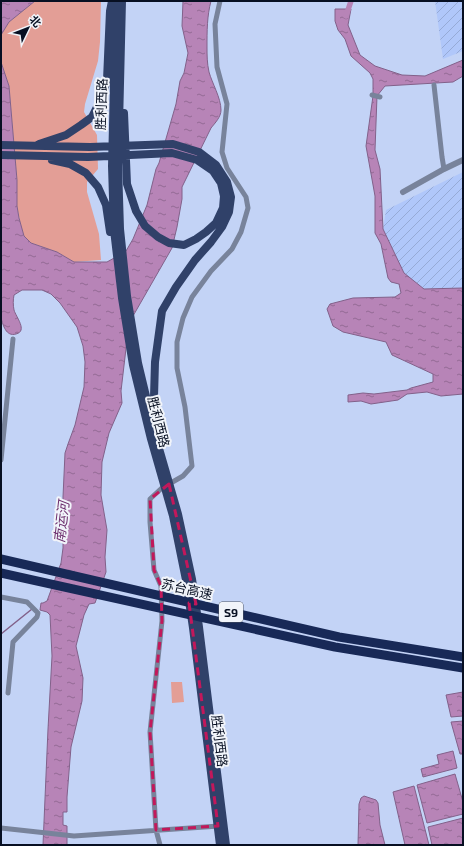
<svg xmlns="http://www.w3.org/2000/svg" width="464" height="846" viewBox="0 0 464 846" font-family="'Exo 2','Noto Sans SC',sans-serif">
<defs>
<pattern id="industrial-furrows" width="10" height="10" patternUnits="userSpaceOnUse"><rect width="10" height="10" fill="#b0c7fa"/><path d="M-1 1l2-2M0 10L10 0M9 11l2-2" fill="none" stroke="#96aad6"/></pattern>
<pattern id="water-ripples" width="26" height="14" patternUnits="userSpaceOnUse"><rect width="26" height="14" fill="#b784b7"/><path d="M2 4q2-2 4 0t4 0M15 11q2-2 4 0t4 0" fill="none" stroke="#936a94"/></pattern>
</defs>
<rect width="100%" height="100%" fill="#c3d3f6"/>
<path fill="url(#industrial-furrows)" d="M435 1H462L463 9V51L443 59Z
M463 172V288L424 289 404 273 383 229 386 210Z"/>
<path fill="#e39e96" d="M35 1H101L100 42 98 61 85 104 84 112 97 135 98 169 87 182V192L99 234 101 260 74 262 57 252 31 243 24 236 21 227 17 206V180L9 86 1 62V35L9 22Z
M171 682H182L184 702 172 703Z"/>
<path fill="url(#water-ripples)" stroke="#82618a" d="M1 1H35L9 22 1 35Z
M183 1H211C207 16 207 31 207 47 207 55 207 63 209 72 212 83 221 98 221 110 221 117 215 123 211 128L182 187V199L177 227 172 248 129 323 121 391 122 403 109 433 102 462 101 495 107 530 105 557 106 572 95 603 89 604 84 615 76 646 83 678 82 701 71 747 67 797V812H63V825L67 826V845H43L48 729 52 656 50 615 47 612 40 610 41 603H43L47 601 61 563 63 548V497L65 453 68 444 75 425 84 387 85 362 83 346 77 327 60 303 51 294 42 290H22L14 295C13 300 13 305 14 310 16 317 28 331 16 334 6 337 3 325 1 318V62L9 86 17 180V206L19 218 24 236 31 243 57 252 74 262H107L123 253 126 251 133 239 147 205 156 169 159 163 176 104 180 81 184 73 188 53 182 26Z
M335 9H351L348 25 360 55 375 66 402 75 425 76 463 60V76L453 82 385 86 377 96 375 150 380 169 383 229 404 273 424 289 463 288V394L441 396 427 392 407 394 398 400 371 404 361 401 348 402V395L363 393 374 394 407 390 411 388 433 382V374L392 355 386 342 343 332 333 326 327 309 330 304 353 298 395 297 401 293 399 284 391 282 388 278 381 244 375 233V196L366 146 373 96V79L370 73 351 56 345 39 338 30 335 21Z
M463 692V716L451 717 446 695Z
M463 721V754H460L451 722Z
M453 751 457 768 423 777 421 769 439 764 437 755Z
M455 774 463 802V814L427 823 417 785Z
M414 786 429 845H405L393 792Z
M364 796 376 800 378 803 380 825 385 845H358L359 804 361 798Z
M463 818V845H432L428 827Z"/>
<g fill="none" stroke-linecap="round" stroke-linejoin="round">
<path stroke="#82618a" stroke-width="1.5" d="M1 634 32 609"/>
<path stroke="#b784b7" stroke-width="5.5" d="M346 16 351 1"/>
<path stroke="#78839b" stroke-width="5" d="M434 85 442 157 444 169
M372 95 380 97
M1 460 13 339
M1 597 27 602 38 613 37 617 13 642 8 693
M1 828 74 836 219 826
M160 845 156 830 150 732 162 621 161 586 154 570 150 522V499L164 486 169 484 183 476 192 466 185 407 177 368V342L183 318 192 297 211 271 232 249 241 232 248 208 246 197 227 168 222 152 227 104 217 67 215 24 220 1"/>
<path stroke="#78839b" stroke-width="6" d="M403 192 444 169 463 160"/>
<path stroke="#304169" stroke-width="8" d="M116 1 112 166 114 230 122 298 133 365 151 439 173 516 186 580 193 628 220 845
M122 1 118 166 120 229 127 296 138 363 156 438 178 514 192 579 199 627 226 845
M39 144 66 135 81 125 92 117 102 97 107 80 110 11 112 1
M1 145 90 147 173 144 199 152 216 165 227 182 231 197 229 212 222 227 211 242 195 260 176 287 162 311 155 362 154 397 155 417
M1 155 88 157 172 153 197 160 213 171 221 183 224 196 223 208 216 223 206 232 196 239 184 245 169 243 158 237 145 226 136 211 127 184 124 113
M52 160 70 164 86 173 98 187 106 205 110 232"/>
<path stroke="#182957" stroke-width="9" d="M1 559 339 637 463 657
M1 573 335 647 463 668"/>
</g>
<path fill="none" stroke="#c2185b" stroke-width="3" stroke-dasharray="8 5" stroke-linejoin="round" d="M169 484 196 604 189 603 218 826 156 830 150 732 162 621 161 586 154 570 150 499Z"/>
<g text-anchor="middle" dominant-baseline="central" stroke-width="4" stroke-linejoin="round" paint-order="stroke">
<rect fill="#f1f4fa" stroke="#4d5463" stroke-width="1" x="219" y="602" width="24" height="20" rx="3"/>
<g font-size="12" font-weight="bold" fill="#070f22">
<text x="231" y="612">S9</text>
</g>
<g font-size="13" fill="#070f22" stroke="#f1f4fa">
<text transform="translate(101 104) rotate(-88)">胜利西路</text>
<text transform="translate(159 422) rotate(76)">胜利西路</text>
<text transform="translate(187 589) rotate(13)">苏台高速</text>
<text transform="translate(220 741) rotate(83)">胜利西路</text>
</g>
<g font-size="14" font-style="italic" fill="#6c2e6d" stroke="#f1f4fa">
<text transform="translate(61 522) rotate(-83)">南运河</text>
</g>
</g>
<rect width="464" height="846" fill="none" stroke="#070f22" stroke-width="4"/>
<g transform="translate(28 28) rotate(47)" stroke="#f1f4fa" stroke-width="3" paint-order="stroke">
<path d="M0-3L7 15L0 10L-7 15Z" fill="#070f22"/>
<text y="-6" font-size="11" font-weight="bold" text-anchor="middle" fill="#070f22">北</text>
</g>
</svg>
